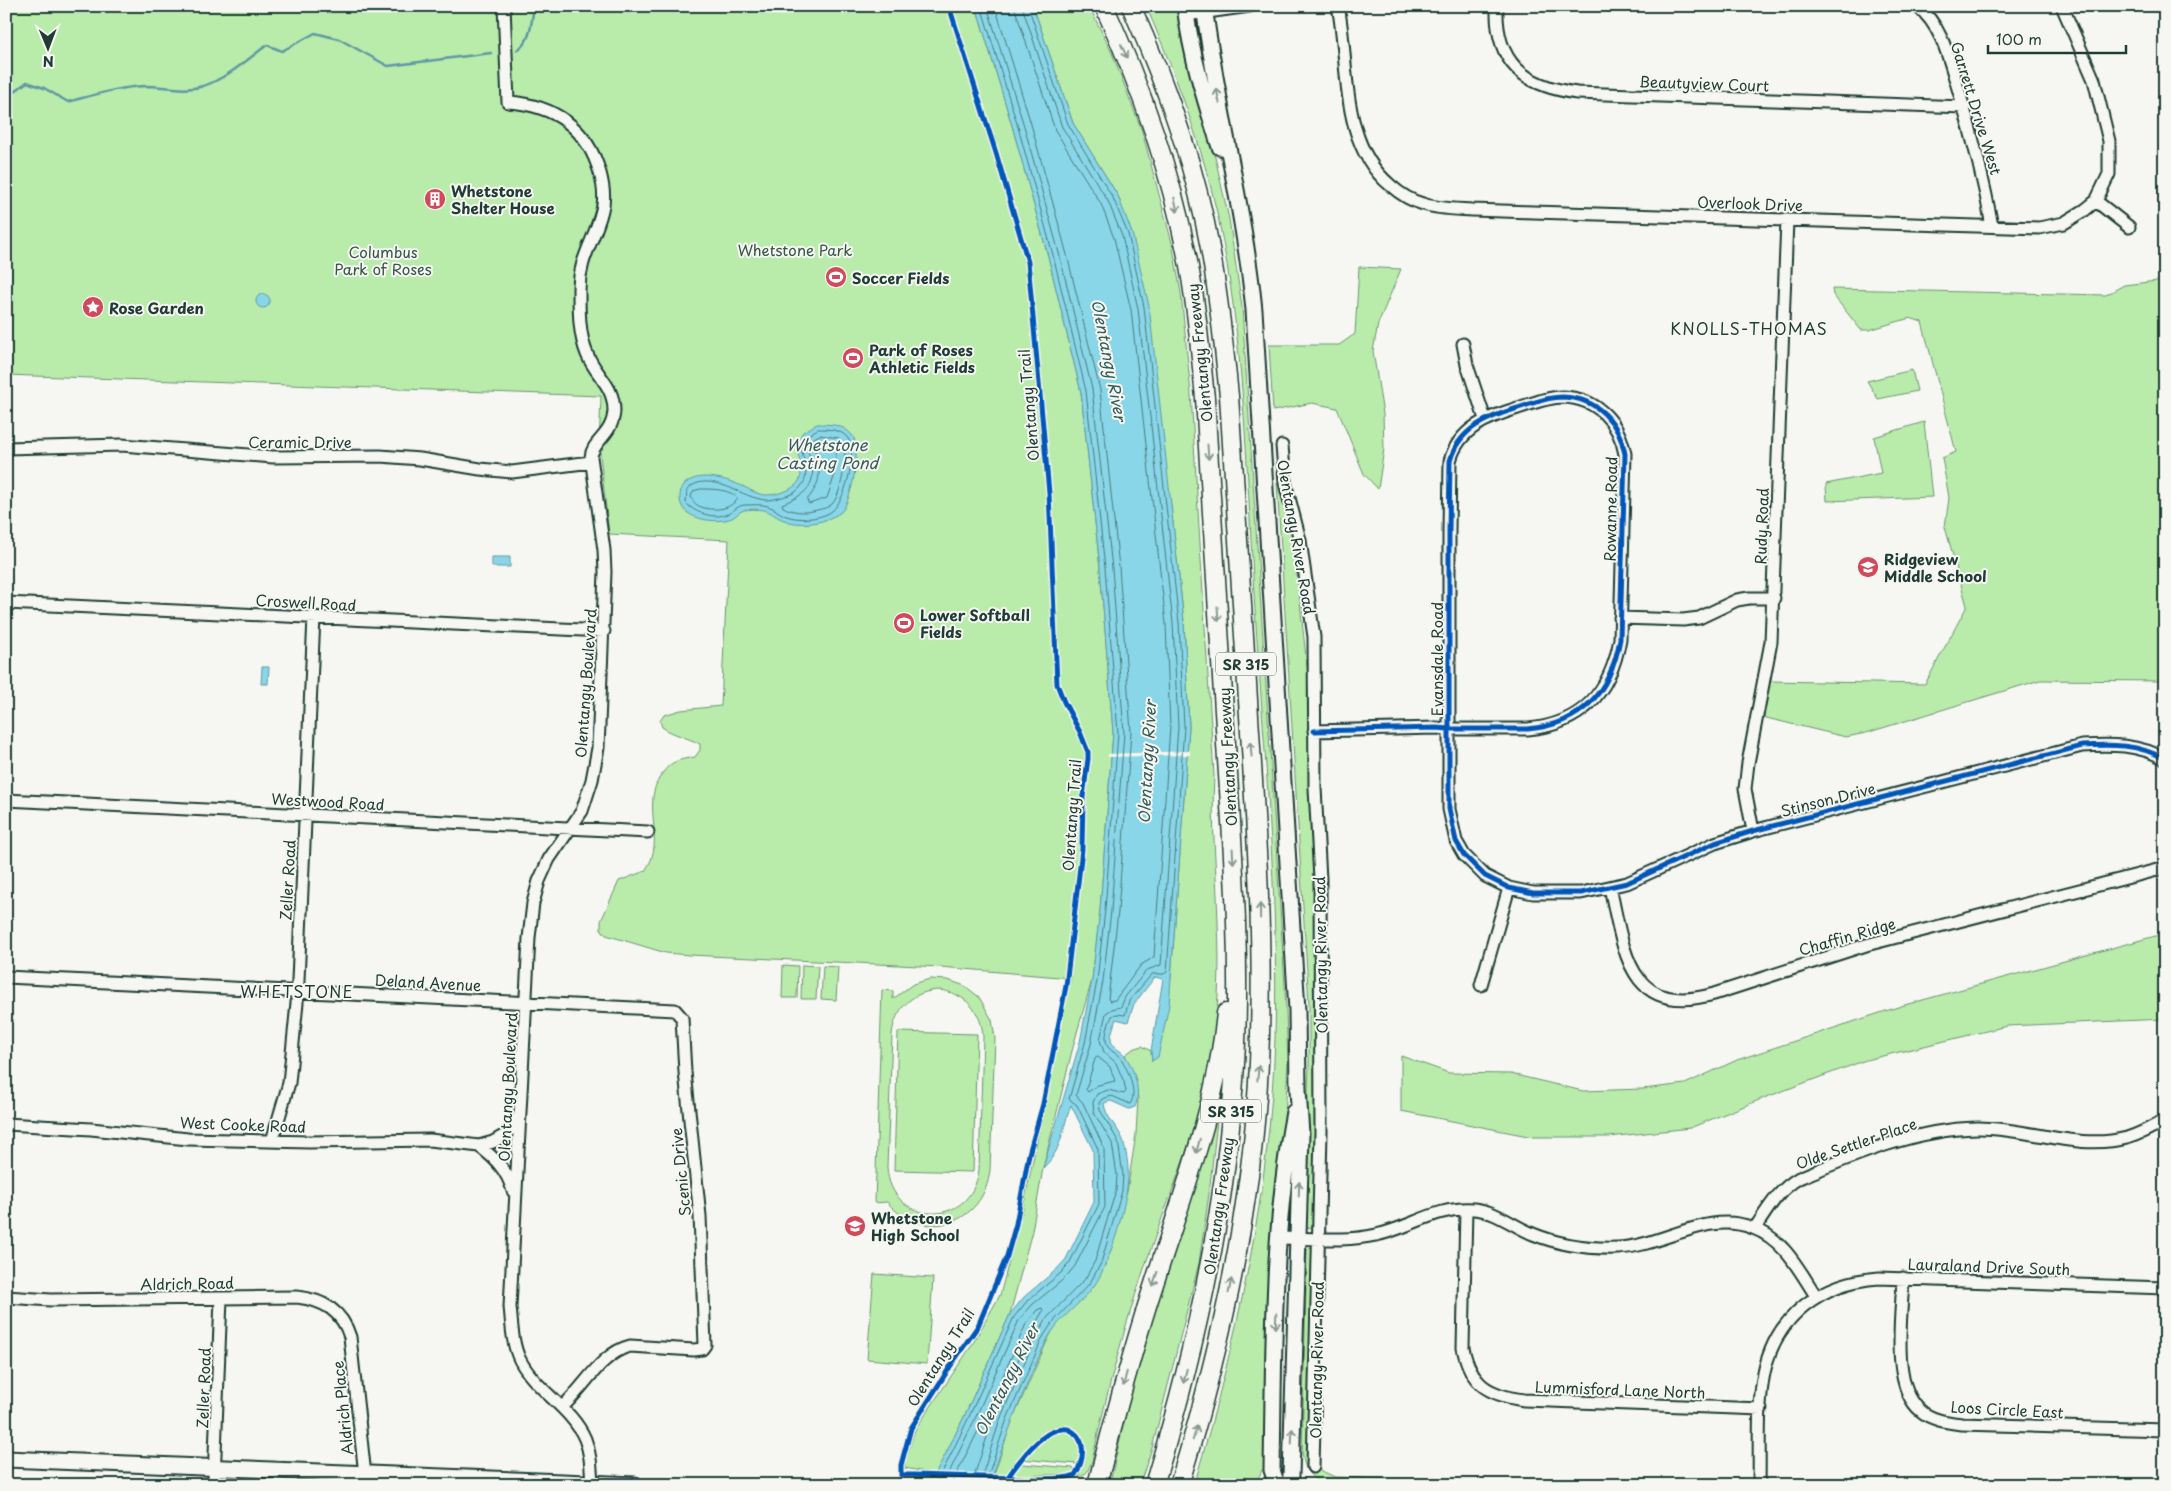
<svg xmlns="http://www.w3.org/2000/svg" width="2171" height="1491" viewBox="0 0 2171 1491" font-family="'Playpen Sans',sans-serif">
<rect width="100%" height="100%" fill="#f6f6f2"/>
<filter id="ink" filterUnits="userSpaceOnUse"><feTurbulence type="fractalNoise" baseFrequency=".02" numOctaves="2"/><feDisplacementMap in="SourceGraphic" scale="10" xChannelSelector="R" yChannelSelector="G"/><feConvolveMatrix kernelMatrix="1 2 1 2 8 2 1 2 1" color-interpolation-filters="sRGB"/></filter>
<g filter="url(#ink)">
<path fill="#b9ebab" stroke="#6c9470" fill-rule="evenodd" d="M6 6H976L1013 129 1048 256 1081 392 1100 568 1113 732 1100 910 1092 980 1074 1043 1043 1168 1032 1231 1010 1314 964 1417 936 1474 905 1468V1462L915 1430 972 1345 1000 1295 1022 1213 1071 978 940 967 689 955 666 953 606 935 601 929V921L619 881 645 871C647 867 651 862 652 857 660 830 644 802 660 777 670 761 677 760 695 757L700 750V744C687 737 673 735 662 727L660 721 664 715 681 710 721 706 729 540 609 534 599 446 601 396 6 375Z
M1033 6H1089L1112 53 1142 131 1172 243 1181 293 1191 394 1214 776C1211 826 1217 874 1218 924 1220 966 1219 1010 1212 1052 1203 1117 1176 1178 1154 1240 1128 1312 1108 1386 1092 1461 1089 1468 1087 1476 1079 1477L1081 1469 1077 1464 1021 1459 1017 1461 1007 1475 994 1474 1012 1421 1048 1339 1127 1192 1136 1134 1138 1098 1135 1079 1125 1055 1133 1049 1142 1046 1151 1051 1152 1061 1171 978 1189 727 1184 622 1171 506 1118 196 1073 123Z
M1146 6H1178L1190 73 1212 144 1229 219 1242 307 1285 987 1288 1063 1266 1464 1264 1470H1262C1260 1476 1258 1479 1252 1482 1242 1487 1206 1484 1195 1482 1238 1334 1270 1193 1275 1038 1279 896 1264 752 1255 610 1247 487 1246 363 1223 242 1208 161 1179 82 1146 6Z
M1359 267 1401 269 1378 324 1373 351 1383 414 1384 449 1378 489 1364 474 1337 408 1312 403 1273 411 1269 345H1339L1355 334Z
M2165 280V681L2040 680 1866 733 1846 737 1762 717 1770 681 1925 684 1967 606 1945 527 1949 498 1942 458 1956 452 1922 322 1910 318 1869 330H1861L1833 295 1832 289 2106 295 2124 285Z
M1912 370 1917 391 1878 399 1867 381Z
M1924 422 1932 497 1827 501 1826 484 1881 473 1874 437Z
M1277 483 1293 538 1314 731 1317 990 1314 1224 1310 1228 1306 1227 1303 1220 1309 1066V1004Z
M2159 935 2165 965V1019L2007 1026 1866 1060 1764 1098 1690 1128 1609 1137H1533L1401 1111V1056L1449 1073 1511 1074 1583 1091 1643 1089 1685 1084 1737 1060 1901 1006Z
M783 965 798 966 797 998H782Z
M802 965 818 966 816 999H801Z
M823 966 838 967 836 1000 821 999Z
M930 979 948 980 965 986 979 997 992 1020 995 1038 990 1170C984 1225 923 1244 887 1202L875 1203 882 990 893 991V999L913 984ZM939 990C965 993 982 1011 983 1037L979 1170C971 1230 890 1226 887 1167L892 1034C895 1008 913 991 939 990Z
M898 1032 977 1034 973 1172 894 1170Z
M1215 1103H1219L1209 1194 1199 1263 1152 1448 1141 1480 1111 1478 1126 1413 1132 1377Z
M1310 1247 1314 1251 1313 1467 1335 1477 1545 1485H1335C1312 1482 1305 1474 1302 1452L1307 1250Z
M874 1274 933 1278 927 1364 867 1359Z
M1022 1464 1073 1468 1075 1472 1072 1474 1012 1476Z"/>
<path fill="#89d6e9" stroke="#5f99a1" d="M976 6H1033L1073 123 1118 196 1132 233 1149 306 1184 622 1189 727 1171 978 1169 1005 1158 1057 1152 1061 1151 1051 1163 979 1155 977 1134 1004 1128 1022 1116 1019C1114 1025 1111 1033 1111 1039 1111 1048 1122 1050 1126 1057 1135 1071 1141 1091 1135 1107L1129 1109 1111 1101 1104 1103C1105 1117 1118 1127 1123 1140 1126 1150 1129 1167 1128 1177 1127 1204 1110 1264 1094 1286 1080 1305 1058 1318 1047 1340 1024 1386 1007 1436 989 1485H930L964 1417 1010 1314 1024 1297 1057 1269 1066 1259 1094 1202 1093 1150 1071 1105C1062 1128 1063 1150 1043 1168L1080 1042 1092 980 1100 910 1113 732 1100 568 1081 392 1048 256 1013 129Z
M256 301a7 7 0 1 1 14 0a7 7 0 1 1-14 0Z
M817 424C829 424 843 424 852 435 862 447 852 499 842 511 840 513 835 516 832 517 820 524 797 526 784 520 777 518 770 511 764 510 758 509 750 509 744 510 740 511 736 516 732 518 718 524 686 520 681 504 679 498 680 490 683 486 695 471 723 478 737 484 747 487 754 494 765 495 776 495 793 491 799 481 805 470 797 455 796 444L803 432Z
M492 557H510V567H492Z
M262 667H269L268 684H261Z"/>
<path fill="#f6f6f2" d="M1190 751V755L1108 757V754Z
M933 1473 995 1476 992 1485H928Z"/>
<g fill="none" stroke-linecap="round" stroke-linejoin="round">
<path stroke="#497a7c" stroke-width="1" d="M995 6 1031 124 1066 251 1100 390 1119 567 1131 732 1118 912 1108 999 1110 1001 1115 1000 1141 965 1154 957 1170 727 1166 624 1131 310 1114 238 1101 204 1055 130 1014 6
M818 429C828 429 843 429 849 440 857 455 845 505 829 513 818 519 797 521 784 515 779 513 774 508 768 506 762 504 751 505 745 505 738 505 734 511 728 514 714 519 696 514 686 503L687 490C708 467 744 500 767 500 774 500 782 497 789 495 796 493 803 486 805 479 808 467 802 457 801 445L807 436Z
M820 435 839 438 845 448C845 462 842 494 832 504 827 509 819 509 813 511 803 513 792 512 783 507L782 504C799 497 816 490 812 466 811 460 808 454 808 447L811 440Z
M822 443 835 445 837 448 834 477 827 498 809 504 807 500C823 480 820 472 815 448Z
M701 489C712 489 732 489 738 499 734 503 729 507 724 508 714 511 693 509 691 496L694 491Z
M1098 1057 1110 1067 1115 1081 1098 1085 1088 1092 1086 1089 1095 1059Z
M936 1485 968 1419 1014 1317 1028 1300 1061 1273 1070 1262 1099 1204 1098 1149 1077 1105 1069 1099 1085 1043 1097 981 1105 910 1118 733 1105 568 1086 391 1053 255 1018 127 981 6
M943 1485 974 1421 1019 1320 1032 1305 1065 1278 1075 1266 1105 1207 1104 1148 1083 1103 1076 1095 1091 1044 1103 981 1111 911 1124 733 1112 568 1092 389 1059 253 1024 126 987 6
M951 1485 981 1425 1026 1324 1037 1310 1042 1308 1043 1311 1031 1331 995 1413 971 1485
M979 1485 1001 1417 1037 1334 1047 1318 1085 1279 1095 1261 1116 1190 1117 1175 1112 1143 1094 1113 1093 1102 1097 1094 1108 1090 1124 1094 1126 1091 1124 1082 1116 1063 1104 1052 1100 1040 1106 1013 1112 1009 1121 1007 1125 997 1147 970 1161 965 1178 727 1173 623 1138 309 1122 236 1108 201 1062 127 1022 6
M985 1485 1007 1419 1043 1337 1052 1323 1090 1283 1101 1263 1122 1191 1123 1175 1118 1141 1100 1110 1099 1103 1102 1099 1112 1096 1130 1104C1138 1094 1128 1070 1122 1060 1119 1054 1111 1052 1108 1047 1103 1038 1108 1025 1112 1016L1116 1014 1125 1015 1129 1001 1152 974H1164L1167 972 1184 727 1179 623 1144 307 1128 234 1113 198 1068 124 1028 6"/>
<path stroke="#5f99a1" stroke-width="2.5" d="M517 50C532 41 531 22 534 6
M6 98 27 82 44 88 68 102C94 95 118 87 146 86 165 86 184 92 203 86 226 79 248 59 267 45L282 51 315 33 339 39 388 66 491 53"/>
<g stroke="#1f3d34" stroke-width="15">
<path id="minor" d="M504 6 508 102C553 105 587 127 600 173 603 184 605 199 602 210 595 240 579 257 579 290 579 311 579 335 587 354 596 376 614 385 614 411 613 435 592 441 591 457L604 550 605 572 599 725 598 748 592 780 582 811 549 859 539 881 533 903 529 938 510 1307C512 1325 512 1344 520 1360 536 1391 571 1407 585 1439 591 1454 591 1469 592 1485
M1338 6C1350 66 1339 142 1390 185 1399 193 1411 201 1423 204 1438 209 1456 209 1472 210L2039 228 2064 223 2085 210 2096 201 2109 174V141L2094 80 2062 6
M1497 6C1495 63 1524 86 1577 93L1964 107
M1917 6C1944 27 1950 64 1960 95 1973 138 1984 181 1992 226
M1186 15 1250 6
M2096 201 2129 227
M1463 344 1467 365 1485 419
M1282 446 1285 482 1300 540 1314 637 1315 788 1320 879 1321 1132 1313 1467
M6 448 122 445 273 457 380 456 420 459 480 469 512 472 591 462
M6 603 604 631
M1620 618 1683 620 1699 618 1737 600 1749 598H1774
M1314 731 1436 728 1449 729H1528C1583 724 1611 691 1620 639L1625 454C1619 422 1597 398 1563 397 1548 397 1533 403 1518 408 1488 417 1459 428 1450 461L1449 532V809L1456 841 1464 855 1485 876 1509 888 1533 893H1581L1627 883 1715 843 1753 831 2082 746C2111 744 2139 744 2165 759
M6 800 648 832
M1753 831 1745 789 1748 763 1771 642 1787 220
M1610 887C1624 950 1628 1018 1714 994L1866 945 2165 868
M6 977 675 1010 682 1018 685 1072 700 1216 705 1345 702 1349 694 1350 630 1346C601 1353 584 1388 562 1407
M1481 985 1509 888
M6 1124 91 1129 188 1139 309 1142 430 1140 479 1146 493 1142 505 1135 514 1124 520 1114
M272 1141 289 1083 297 1003 314 617
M479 1146C496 1159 507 1170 513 1191
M1466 1209 1463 1348C1471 1385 1488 1395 1524 1400L1761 1409
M1755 1228C1768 1209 1778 1190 1799 1178 1854 1155 1916 1129 1977 1128 2027 1127 2077 1151 2127 1138 2140 1134 2153 1127 2165 1120
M1278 1238C1310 1238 1345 1242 1376 1235 1411 1228 1436 1206 1474 1209 1496 1211 1513 1226 1533 1234 1560 1245 1589 1249 1618 1248 1664 1246 1707 1210 1753 1228 1784 1239 1799 1270 1816 1296
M1903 1278C1902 1314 1890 1386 1921 1411 1931 1420 1947 1422 1961 1424L2165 1430
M6 1297 51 1300 297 1297C324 1300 342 1311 350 1337L365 1475
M214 1480 221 1298
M1759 1485C1760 1449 1757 1408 1764 1373 1776 1315 1822 1282 1879 1278L2165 1288"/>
</g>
<g stroke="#1f3d34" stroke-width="19">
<path id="major" d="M1185 6C1191 55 1205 100 1220 147
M1204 6C1217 108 1244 208 1254 310L1297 1010 1298 1090 1301 1134 1291 1476 1289 1485
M6 1459 635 1485
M1277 1485 1272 1470C1274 1351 1272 1229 1294 1112"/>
</g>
<g stroke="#1f3d34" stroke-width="21">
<path id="highway" d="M1104 6C1140 85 1169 165 1186 251 1196 299 1200 349 1205 398 1212 513 1219 629 1226 744 1233 851 1241 957 1235 1064 1227 1208 1196 1348 1154 1485
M1131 6C1166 84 1195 164 1210 248 1219 297 1224 346 1229 396 1236 508 1243 620 1250 732 1257 842 1264 952 1259 1063 1253 1206 1221 1348 1179 1485
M1097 1485C1115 1417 1132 1350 1154 1284 1182 1196 1217 1106 1226 1013"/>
</g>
<use href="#minor" stroke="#f6f6f2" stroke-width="11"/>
<use href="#major" stroke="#f6f6f2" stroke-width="15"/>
<use href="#highway" stroke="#f6f6f2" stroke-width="18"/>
<g stroke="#f6f6f2" stroke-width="8">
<path id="cycleway" d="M949 6 996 153 1028 262 1049 493 1057 684 1064 702 1080 732 1088 752V759L1083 797 1082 849 1066 986 1043 1104 1029 1154 1016 1224 1007 1256 978 1326 955 1359 911 1428 901 1465V1475H913L1017 1478C1032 1479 1061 1481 1075 1475 1085 1459 1087 1437 1068 1429 1043 1425 1015 1466 1003 1485
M1314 731 1436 728 1449 729H1528C1583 724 1611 691 1620 639L1625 454C1619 422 1597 398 1563 397 1548 397 1533 403 1518 408 1488 417 1459 428 1450 461L1449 532V809L1456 841 1464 855 1485 876 1509 888 1533 893H1581L1627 883 1715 843 1753 831 2082 746C2111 744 2139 744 2165 759"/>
</g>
<use href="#cycleway" stroke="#0057b8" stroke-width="5"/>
</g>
<defs><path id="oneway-shaft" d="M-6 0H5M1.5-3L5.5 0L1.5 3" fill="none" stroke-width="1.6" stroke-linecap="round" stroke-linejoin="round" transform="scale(1.25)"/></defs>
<g stroke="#8a9a93">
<use href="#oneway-shaft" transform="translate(1124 51) rotate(66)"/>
<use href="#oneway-shaft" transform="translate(1218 96) rotate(-102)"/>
<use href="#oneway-shaft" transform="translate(1176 205) rotate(77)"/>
<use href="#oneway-shaft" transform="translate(1208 452) rotate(86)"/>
<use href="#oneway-shaft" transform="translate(1218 614) rotate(86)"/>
<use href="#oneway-shaft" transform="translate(1251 749) rotate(-94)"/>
<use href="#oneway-shaft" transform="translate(1233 856) rotate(87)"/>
<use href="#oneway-shaft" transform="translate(1260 911) rotate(-91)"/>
<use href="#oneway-shaft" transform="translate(1258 1073) rotate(-85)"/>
<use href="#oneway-shaft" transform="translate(1198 1146) rotate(104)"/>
<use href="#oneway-shaft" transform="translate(1299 1189) rotate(-88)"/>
<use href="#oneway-shaft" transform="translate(1155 1279) rotate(108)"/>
<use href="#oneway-shaft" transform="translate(1230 1286) rotate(-79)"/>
<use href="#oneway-shaft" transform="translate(1276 1321) rotate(92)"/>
<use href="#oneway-shaft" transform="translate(1185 1376) rotate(104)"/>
<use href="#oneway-shaft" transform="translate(1125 1379) rotate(104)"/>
<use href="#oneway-shaft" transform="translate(1195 1433) rotate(-73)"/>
<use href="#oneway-shaft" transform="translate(1292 1436) rotate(-88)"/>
</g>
</g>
<defs>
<g id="building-disc" transform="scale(1.125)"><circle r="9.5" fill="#d1495b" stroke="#f6f6f2"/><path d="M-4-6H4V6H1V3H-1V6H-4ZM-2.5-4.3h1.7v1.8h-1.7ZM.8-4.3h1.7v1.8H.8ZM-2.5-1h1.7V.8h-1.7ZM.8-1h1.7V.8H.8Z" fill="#fff"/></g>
<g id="stadium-disc" transform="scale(1.125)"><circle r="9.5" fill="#d1495b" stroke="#f6f6f2"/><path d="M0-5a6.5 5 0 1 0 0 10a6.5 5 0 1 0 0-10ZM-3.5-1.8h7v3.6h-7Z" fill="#fff"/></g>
<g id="sight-disc" transform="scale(1.125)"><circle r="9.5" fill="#d1495b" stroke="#f6f6f2"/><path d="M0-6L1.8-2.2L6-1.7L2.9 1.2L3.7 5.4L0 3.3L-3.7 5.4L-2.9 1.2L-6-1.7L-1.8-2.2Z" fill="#fff"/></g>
<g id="school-disc" transform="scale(1.125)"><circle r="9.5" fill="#d1495b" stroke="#f6f6f2"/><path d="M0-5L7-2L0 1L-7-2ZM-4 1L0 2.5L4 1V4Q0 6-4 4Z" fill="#fff"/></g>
</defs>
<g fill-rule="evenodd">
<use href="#building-disc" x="435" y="199"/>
<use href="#stadium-disc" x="836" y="277"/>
<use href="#sight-disc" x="93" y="307"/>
<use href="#stadium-disc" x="853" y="358"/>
<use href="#school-disc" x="1868" y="567"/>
<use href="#stadium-disc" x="904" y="623"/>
<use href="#school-disc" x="855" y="1226"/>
</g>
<g text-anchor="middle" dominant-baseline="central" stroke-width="4" stroke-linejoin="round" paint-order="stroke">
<g fill="#f6f6f2" stroke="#60746d" stroke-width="1">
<rect x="1216" y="652.5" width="60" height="23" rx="4"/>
<rect x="1201" y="1099.5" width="60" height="23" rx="4"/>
</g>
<g font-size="14" font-weight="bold" fill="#1f3d34">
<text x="1246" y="664">SR 315</text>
<text x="1231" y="1111">SR 315</text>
</g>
<g font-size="15" fill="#1f3d34" stroke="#f6f6f2">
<text transform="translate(1704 83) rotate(2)">Beautyview Court</text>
<text transform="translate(1977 108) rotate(73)">Garrett Drive West</text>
<text transform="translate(1750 203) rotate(2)">Overlook Drive</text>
<text transform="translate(1199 353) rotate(-96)">Olentangy Freeway</text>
<text transform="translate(1028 405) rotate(-95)">Olentangy Trail</text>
<text x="300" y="441">Ceramic Drive</text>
<text transform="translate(1610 509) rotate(-89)">Rowanne Road</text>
<text transform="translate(1761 526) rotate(-88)">Rudy Road</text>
<text transform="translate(1297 537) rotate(80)">Olentangy River Road</text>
<text transform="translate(306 602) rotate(3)">Croswell Road</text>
<text transform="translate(1436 659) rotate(-90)">Evansdale Road</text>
<text transform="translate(585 683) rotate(-86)">Olentangy Boulevard</text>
<text transform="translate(1227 757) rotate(-93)">Olentangy Freeway</text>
<text transform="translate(1828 799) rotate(-14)">Stinson Drive</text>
<text transform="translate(328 801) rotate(3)">Westwood Road</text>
<text transform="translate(1071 815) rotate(-86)">Olentangy Trail</text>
<text transform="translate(287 880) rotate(-87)">Zeller Road</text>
<text transform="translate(1847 936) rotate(-16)">Chaffin Ridge</text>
<text transform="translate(1320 955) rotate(-91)">Olentangy River Road</text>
<text transform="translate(428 982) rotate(3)">Deland Avenue</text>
<text transform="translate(507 1087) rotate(-87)">Olentangy Boulevard</text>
<text transform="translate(243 1124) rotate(2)">West Cooke Road</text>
<text transform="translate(1856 1143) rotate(-19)">Olde Settler Place</text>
<text transform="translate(680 1172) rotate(-96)">Scenic Drive</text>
<text transform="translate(1218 1206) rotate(-82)">Olentangy Freeway</text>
<text transform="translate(1989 1266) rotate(2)">Lauraland Drive South</text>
<text transform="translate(187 1283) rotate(-1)">Aldrich Road</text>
<text transform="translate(940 1357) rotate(-58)">Olentangy Trail</text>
<text transform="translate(1316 1360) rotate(-89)">Olentangy River Road</text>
<text transform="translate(203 1388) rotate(-88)">Zeller Road</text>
<text transform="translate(1620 1389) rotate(2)">Lummisford Lane North</text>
<text transform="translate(342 1408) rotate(-96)">Aldrich Place</text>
<text transform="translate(2007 1409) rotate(3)">Loos Circle East</text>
</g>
<g font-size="15" font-weight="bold" fill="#1f3d34" stroke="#f6f6f2" text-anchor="start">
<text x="451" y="190">Whetstone<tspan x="451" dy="17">Shelter House</tspan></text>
<text x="852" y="277">Soccer Fields</text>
<text x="109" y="307">Rose Garden</text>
<text x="869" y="349">Park of Roses<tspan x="869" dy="17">Athletic Fields</tspan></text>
<text x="1884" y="558">Ridgeview<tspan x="1884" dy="17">Middle School</tspan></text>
<text x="920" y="614">Lower Softball<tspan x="920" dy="17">Fields</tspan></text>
<text x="871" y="1217">Whetstone<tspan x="871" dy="17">High School</tspan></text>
</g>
<g font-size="15" fill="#365746" stroke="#f6f6f2">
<text x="795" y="249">Whetstone Park</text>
<text x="383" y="251">Columbus<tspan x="383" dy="17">Park of Roses</tspan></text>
</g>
<g font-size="16" letter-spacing="1" fill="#1f3d34" stroke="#f6f6f2">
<text x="1749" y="328">KNOLLS-THOMAS</text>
<text x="297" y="991">WHETSTONE</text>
</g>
<g font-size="16" font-style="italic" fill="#345c58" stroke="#f6f6f2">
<text transform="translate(1110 360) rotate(79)">Olentangy River</text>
<text x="827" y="444">Whetstone<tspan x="827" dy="18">Casting Pond</tspan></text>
<text transform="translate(1146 762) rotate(-87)">Olentangy River</text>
<text transform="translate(1006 1379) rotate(-63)">Olentangy River</text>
</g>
</g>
<rect width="2171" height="1491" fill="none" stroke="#f6f6f2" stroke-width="25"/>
<rect x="12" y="12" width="2146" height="1466" fill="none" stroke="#1f3d34" stroke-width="2" filter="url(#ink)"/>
<g transform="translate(48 48) rotate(179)" stroke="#f6f6f2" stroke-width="4" paint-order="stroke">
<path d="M0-4L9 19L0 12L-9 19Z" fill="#1f3d34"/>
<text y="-8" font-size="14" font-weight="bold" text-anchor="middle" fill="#1f3d34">N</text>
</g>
<path d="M1988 45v8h138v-8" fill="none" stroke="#1f3d34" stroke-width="2.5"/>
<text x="1996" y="45" font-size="15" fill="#1f3d34" stroke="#f6f6f2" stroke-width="4" paint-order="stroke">100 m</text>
</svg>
